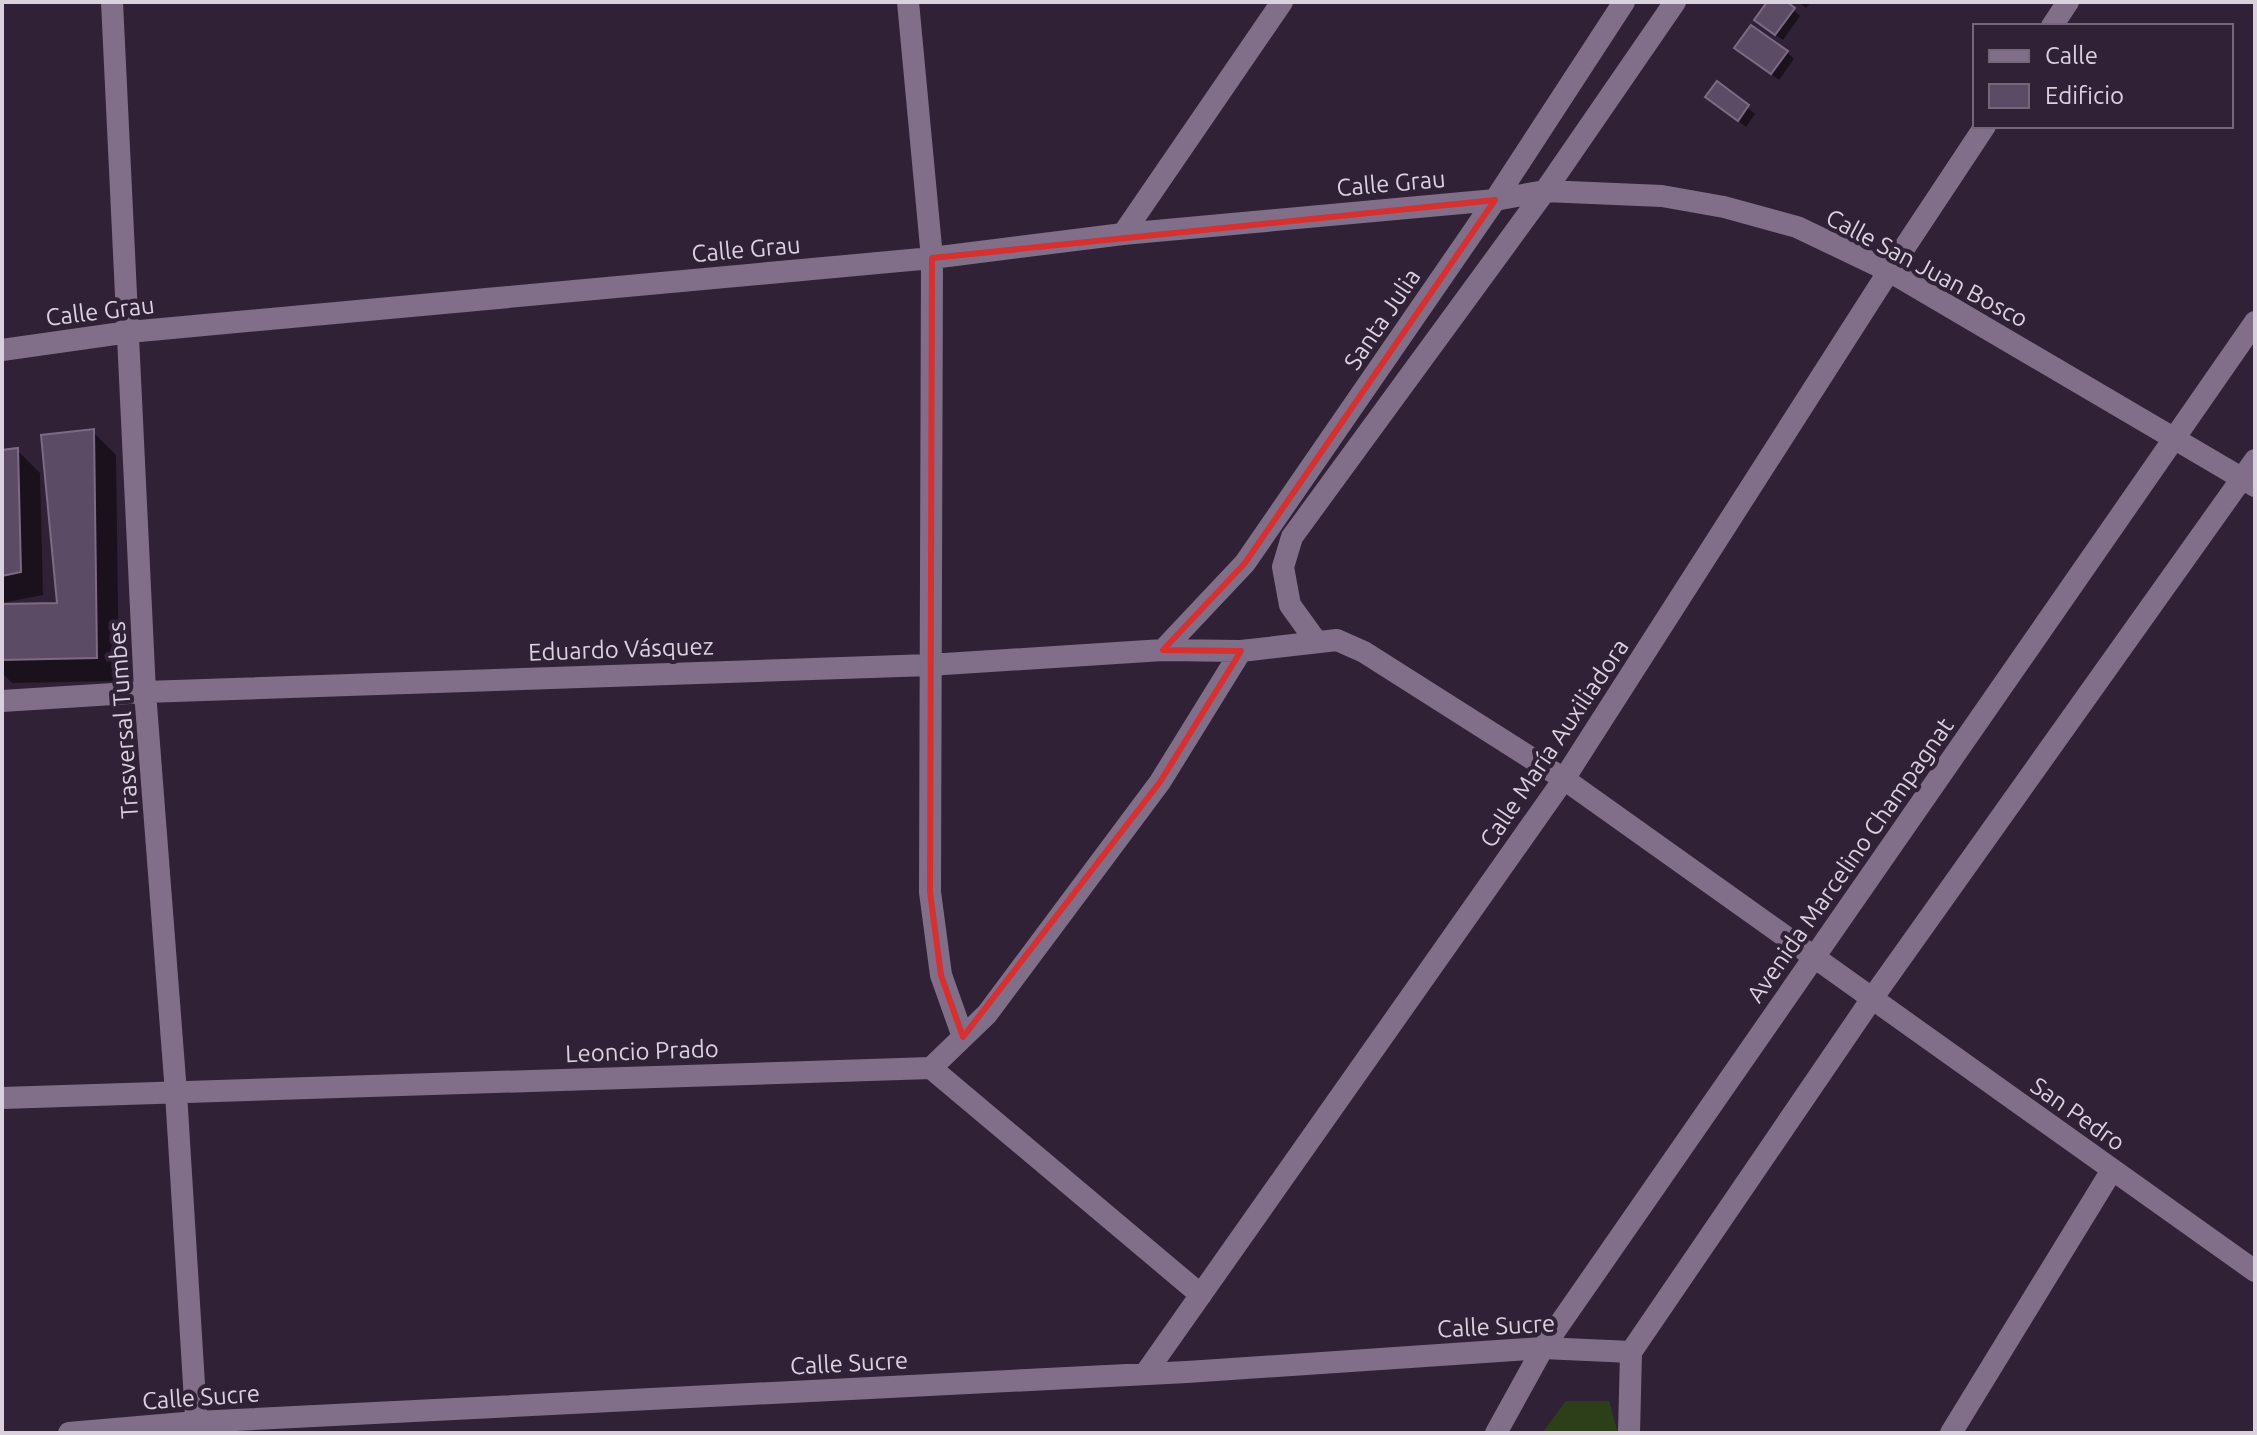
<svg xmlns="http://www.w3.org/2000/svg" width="2257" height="1435" viewBox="0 0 2257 1435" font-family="Ubuntu,sans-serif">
<rect width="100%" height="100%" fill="#312137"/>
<path fill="#2c3f19" d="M1566 1401H1609L1618 1433H1542Z"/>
<path fill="#0007" d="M1770 2H1784L1800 16 1783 40 1764 27Z
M1799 2H1811L1806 8Z
M1737 48 1787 52 1794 59 1779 80Z
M1718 84 1755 114 1746 127 1715 104Z
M93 432 116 455 119 681 12 683 2 673V606L59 605Z
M17 450 40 473 43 595 2 603V452Z"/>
<path fill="#5c4b64" stroke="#7d6a84" stroke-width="2" d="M1767 2H1787L1795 8 1775 35 1754 20Z
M1751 25 1788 51 1771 74 1734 48Z
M1717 81 1749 105 1738 121 1705 97Z
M94 429 97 658 2 660V604L57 603 41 435Z
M18 448 21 572 2 576V450Z"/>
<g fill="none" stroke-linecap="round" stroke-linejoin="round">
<path stroke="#816f89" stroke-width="22" d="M112 2 145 692 176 1093 197 1433
M908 2 932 258 930 892 941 975 963 1037
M2052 26 2068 2
M1123 234 1282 2
M2 350 129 332 932 258 1123 234 1495 200 1545 191 1662 196 1724 207 1797 227 1889 271 2255 486
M1316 641 1290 605 1283 567 1292 537 1545 191 1675 2
M1163 650 1245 563 1495 200 1624 2
M2 701 145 692 929 665 1163 650 1241 651 1337 640 1364 652 1564 779 2255 1271
M931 1068 987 1014 1160 782 1241 651
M2 1098 931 1068 1201 1295
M1145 1374 1564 779 1889 271 1985 126
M69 1433 196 1422 1187 1372 1543 1348 1631 1352
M1951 1433 2112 1170"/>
<path stroke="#816f89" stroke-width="22" d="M1496 1433 1543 1348 2255 322
M1629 1433 1631 1352 1871 1000 2255 460"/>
</g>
<path fill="none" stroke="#d63031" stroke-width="6" stroke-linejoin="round" d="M1495 200 1245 563 1163 650 1241 651 1160 782 963 1037 941 975 930 892 932 258Z"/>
<g text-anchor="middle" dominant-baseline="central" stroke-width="8" stroke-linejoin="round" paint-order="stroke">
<g font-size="24" fill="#dad0de" stroke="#312137">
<text transform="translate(1391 183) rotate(-5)">Calle Grau</text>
<text transform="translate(746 249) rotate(-5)">Calle Grau</text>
<text transform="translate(1927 268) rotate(28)">Calle San Juan Bosco</text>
<text transform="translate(100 311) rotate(-7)">Calle Grau</text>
<text transform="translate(1382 319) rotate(-56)">Santa Julia</text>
<text transform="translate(621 649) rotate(-2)">Eduardo Vásquez</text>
<text transform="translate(123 720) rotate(-94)">Trasversal Tumbes</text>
<text transform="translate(1554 743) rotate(-56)">Calle María Auxiliadora</text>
<text transform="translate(1850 860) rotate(-55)">Avenida Marcelino Champagnat</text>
<text transform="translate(642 1051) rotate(-2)">Leoncio Prado</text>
<text transform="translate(2078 1114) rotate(35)">San Pedro</text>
<text transform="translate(1496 1326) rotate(-3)">Calle Sucre</text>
<text transform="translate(849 1363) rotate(-3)">Calle Sucre</text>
<text transform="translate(201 1397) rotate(-4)">Calle Sucre</text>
</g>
</g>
<rect width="2257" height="1435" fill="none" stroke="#dad0de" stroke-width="8"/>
<rect x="1973" y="24" width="260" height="104" fill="#312137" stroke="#75677a" stroke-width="2"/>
<rect x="1989" y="50" width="40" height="12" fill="#816f89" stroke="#75677a" stroke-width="2"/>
<text x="2045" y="64" font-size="24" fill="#dad0de">Calle</text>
<rect x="1989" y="84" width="40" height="24" fill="#5c4b64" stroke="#75677a" stroke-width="2"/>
<text x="2045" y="104" font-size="24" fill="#dad0de">Edificio</text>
</svg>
